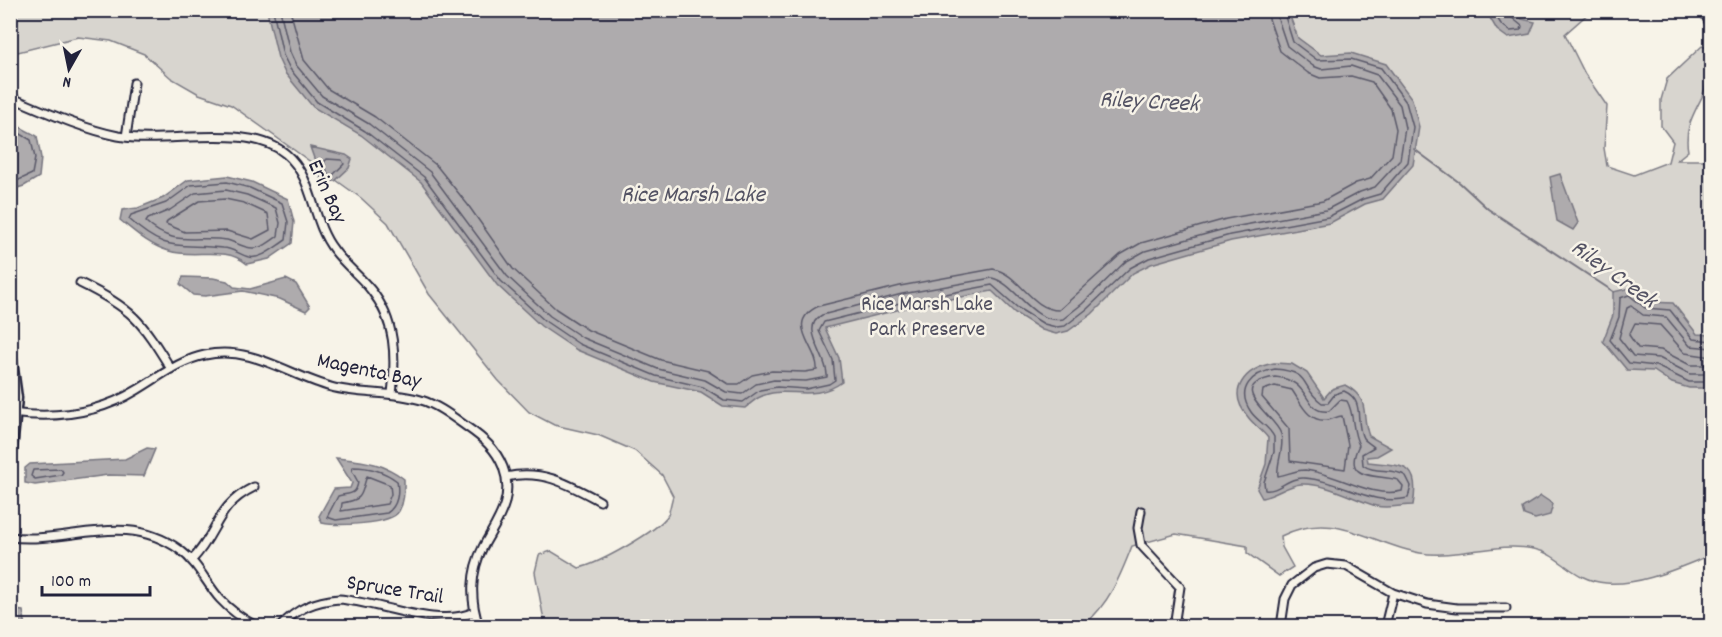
<svg xmlns="http://www.w3.org/2000/svg" width="1722" height="637" viewBox="0 0 1722 637" font-family="Dekko,sans-serif">
<rect width="100%" height="100%" fill="#f7f3e8"/>
<filter id="ink" filterUnits="userSpaceOnUse"><feTurbulence type="fractalNoise" baseFrequency=".0167" numOctaves="2"/><feDisplacementMap in="SourceGraphic" scale="12" xChannelSelector="R" yChannelSelector="G"/><feConvolveMatrix kernelMatrix="1 2 1 2 8 2 1 2 1" color-interpolation-filters="sRGB"/></filter>
<g filter="url(#ink)">
<path fill="#d8d5cf" stroke="#7d7c85" stroke-width="1.5" d="M10 11H1591L1565 34 1585 74 1607 106 1604 148 1607 166 1634 175 1668 162 1673 142 1661 126V100L1667 79 1702 46 1710 49C1710 64 1708 83 1702 97 1693 115 1684 129 1688 151L1677 160H1711V555C1680 567 1641 586 1606 583 1573 581 1560 554 1534 549 1496 541 1458 559 1420 553 1370 544 1335 509 1281 536L1282 547 1293 567 1279 576 1247 553V546L1176 534 1132 546C1120 577 1109 604 1083 626H545L535 572 539 555 551 551 579 568C598 564 658 531 668 515 670 510 671 502 673 496L662 475 635 451 598 435 554 425 529 412 498 380 429 294 388 223 361 198 231 105 199 94 171 78 144 54 111 41 78 37 18 52 11 48Z"/>
<path fill="#aeabad" stroke="#76747f" stroke-width="1.5" d="M267 11H1288L1298 38 1321 55 1351 53 1386 64 1412 99 1419 127 1413 165 1383 199 1365 204 1330 223 1231 241 1151 264 1133 273 1092 314 1068 331 1056 334 1042 330 1015 313 992 291 905 308 825 328 839 358 842 382C812 404 785 384 760 397 755 399 750 404 745 408L723 406 701 392 654 382 577 350 541 326 497 285 421 182 361 135 313 107 285 73 278 58Z
M1486 11H1515L1522 19 1535 22 1530 34 1508 38 1497 30Z
M10 127H20L37 136 41 158 39 177 24 186 11 190Z
M310 147 346 155 352 159 349 168 335 181 326 182 321 178Z
M1560 174 1578 223 1573 230 1557 221 1550 177Z
M227 176 252 182 288 199 294 222 292 243 269 259 247 264C225 245 194 259 169 251 150 246 135 232 120 220L122 210 138 208 163 198 188 180Z
M183 277 213 278 227 281 234 287 250 289 286 279 296 284 310 307 306 311 280 299 243 291 205 296 193 295 180 284Z
M1630 288 1647 302 1673 303 1697 334 1711 335V388H1689L1672 383 1654 371 1627 370 1603 341 1613 315V292Z
M1274 363 1292 364 1307 373 1324 398 1332 389 1345 385C1372 400 1360 413 1369 436L1391 448 1377 456 1367 457 1368 462C1402 466 1421 462 1413 505 1402 505 1387 509 1376 506 1352 499 1327 483 1301 484 1288 485 1277 495 1262 498L1257 489 1266 464 1268 438C1262 430 1254 425 1248 417 1225 390 1246 368 1274 363Z
M147 448 155 449 144 476 108 475 35 485 25 483V468L30 464 125 459Z
M336 458C361 461 383 462 404 479 404 490 405 501 399 511 391 525 336 526 322 523L319 516 334 489 350 488 352 483Z
M1541 496 1553 504 1550 515 1535 519 1524 515 1522 508Z
M15 610 23 611 26 626H11V612Z"/>
<g fill="none" stroke-linecap="round" stroke-linejoin="round">
<path stroke="#5a5969" stroke-width="1.5" d="M273 10 283 55 290 69 317 102 365 131 424 177 501 281 545 321 579 344 656 376 703 387 724 400 743 402 760 390 777 387 806 389 829 384 835 380 833 360 819 331 824 322 904 302 992 285 1018 308 1044 324 1056 327 1065 326 1087 309 1130 268 1149 258 1230 235 1328 217 1363 199 1380 194 1408 162 1413 127 1406 102 1381 68 1351 59 1317 60 1293 42 1283 10
M280 10 290 52 296 65 322 96 369 124 430 172 507 276 550 316 583 338 658 369 705 380 726 392 742 394 756 384 774 380 806 381 827 377C829 357 798 328 822 315L902 294 992 278C1016 283 1032 325 1063 319L1082 304 1125 262 1145 251 1228 228 1326 210 1360 192 1375 187 1400 160 1405 128 1400 105 1377 75 1351 66 1321 69 1313 66 1287 46 1275 10
M290 10 304 60 328 89 375 117 436 165 468 205 513 269 556 309 588 330 661 360 708 371 728 384H739L752 375 772 371 805 372 817 370C819 348 782 323 819 306L900 286 993 269C1019 273 1031 310 1059 310L1120 255 1141 243 1226 219 1323 201 1356 183 1370 179 1392 155 1396 129 1391 109 1372 82 1351 76 1320 78 1308 73 1280 51 1266 10
M1492 10 1501 24 1510 31 1521 30 1522 26 1511 17 1510 10
M10 133H19L31 140 35 158 32 174 10 184
M327 159 342 160 344 164 333 175H328L324 162Z
M227 182 250 188 282 203 288 222 286 240C276 246 261 260 249 257 240 255 233 248 223 248 178 243 167 254 129 219L131 215 166 203 191 185Z
M226 190 247 195 276 208 280 223 278 236C271 241 263 248 254 248 246 249 235 242 227 240 195 235 174 248 146 222L148 219 170 210 195 193Z
M225 199 244 203 268 214 270 230 253 239 227 231 185 232 166 224 167 221 199 201Z
M1712 341 1693 339 1670 310 1645 308 1629 295 1620 298 1619 317 1610 340 1629 363 1656 366 1689 382H1712
M1712 348 1690 346 1666 317 1643 315 1631 306 1627 308 1619 338 1633 356 1659 358 1690 374H1712
M1712 357 1685 353 1660 325 1635 323 1629 335 1638 348 1661 350 1690 365H1712
M1275 369C1313 372 1299 387 1322 403H1328L1335 394 1344 391C1366 401 1354 421 1363 438 1366 442 1371 444 1374 447L1362 454 1363 465C1374 474 1393 467 1406 476L1411 486 1408 498C1371 507 1340 480 1304 478 1288 477 1279 492 1265 490L1264 482 1274 452V437C1269 426 1258 422 1251 412 1235 389 1252 373 1275 369Z
M1275 377C1313 380 1302 414 1329 411L1340 400 1347 401C1355 415 1351 430 1359 445 1341 481 1376 474 1398 480L1403 486 1402 491C1370 499 1337 473 1305 470 1295 470 1286 475 1278 476 1276 463 1285 448 1281 434 1276 416 1221 386 1275 377Z
M1275 386 1292 390C1301 403 1308 423 1328 420 1334 419 1337 416 1342 416L1348 445 1345 469 1290 461 1289 429 1262 397 1263 390Z
M353 467C369 467 384 471 397 481 399 492 398 506 387 513L336 520 327 517 338 496C349 493 356 496 358 482L352 471Z
M61 469 63 472 61 475 35 479 31 476 33 470Z
M367 476 390 485 391 494 387 504 341 511 342 503C366 499 360 494 367 476Z"/>
<path stroke="#76747f" stroke-width="2" d="M1414 149 1460 183 1488 209 1614 292"/>
<g stroke="#22223b" stroke-width="11">
<path id="street" d="M1703 10 1712 28
M10 97C46 112 80 128 118 136 167 145 249 122 286 154 315 179 311 221 334 250 345 265 360 276 371 290 396 321 396 357 392 394
M126 137 134 83
M80 283C133 309 140 319 171 369
M11 413C56 419 98 414 137 390 159 377 180 360 205 355 251 345 288 375 331 387 360 395 391 391 421 400 438 405 453 417 467 427 483 438 496 449 503 467 515 499 497 521 483 547 470 572 470 601 479 626
M506 477C543 469 568 484 600 501
M1141 511 1138 528 1141 545 1180 587 1174 626
M10 537C71 544 124 510 180 550 198 563 206 583 220 599 230 610 243 619 256 626
M192 560C219 532 215 506 254 487
M281 626C297 608 315 601 339 599 379 602 438 629 474 612
M1281 626 1285 599 1292 585 1314 568 1327 564 1346 566 1393 593 1427 604 1457 608H1506
M1385 626 1393 593"/>
</g>
<g stroke="#22223b" stroke-width="15">
<path id="secondary" d="M10 354 16 398 10 460"/>
</g>
<use href="#street" stroke="#f7f3e8" stroke-width="7"/>
<use href="#secondary" stroke="#f7f3e8" stroke-width="10"/>
</g>
</g>
<g text-anchor="middle" dominant-baseline="central" stroke-width="5" stroke-linejoin="round" paint-order="stroke">
<g font-size="22" fill="#22223b" stroke="#f7f3e8">
<text transform="translate(326 192) rotate(66)">Erin Bay</text>
<text transform="translate(369 372) rotate(12)">Magenta Bay</text>
<text transform="translate(395 591) rotate(9)">Spruce Trail</text>
</g>
<g font-size="22" fill="#504f60" stroke="#f7f3e8">
<text x="927" y="305">Rice Marsh Lake<tspan x="927" dy="25">Park Preserve</tspan></text>
</g>
<g font-size="24" font-style="italic" fill="#535263" stroke="#f7f3e8">
<text transform="translate(1149 103) rotate(3)">Riley Creek</text>
<text x="693" y="196">Rice Marsh Lake</text>
<text transform="translate(1613 275) rotate(36)">Riley Creek</text>
</g>
</g>
<rect width="1722" height="637" fill="none" stroke="#f7f3e8" stroke-width="36"/>
<rect x="18" y="18" width="1686" height="601" fill="none" stroke="#22223b" stroke-width="2" filter="url(#ink)"/>
<g transform="translate(69 69) rotate(189)" stroke="#f7f3e8" stroke-width="4.5" paint-order="stroke">
<path d="M0-4.5L10 22L0 15L-10 22Z" fill="#22223b"/>
<text y="-9" font-size="16" font-weight="bold" text-anchor="middle" fill="#22223b">N</text>
</g>
<path d="M42 586v9h108v-9" fill="none" stroke="#22223b" stroke-width="3"/>
<text x="51" y="586" font-size="18" fill="#22223b" stroke="#f7f3e8" stroke-width="4.5" paint-order="stroke">100 m</text>
</svg>
